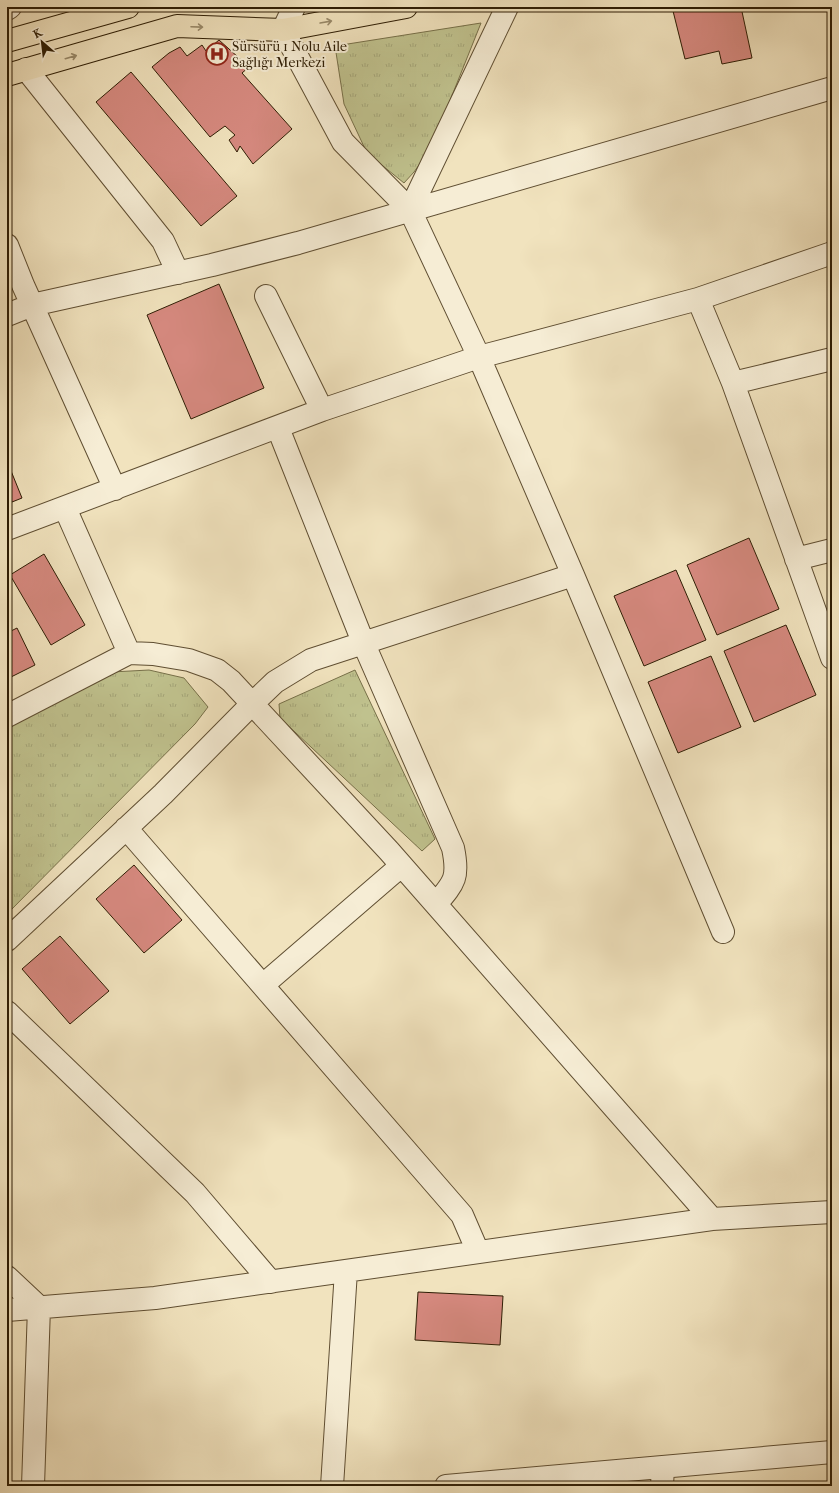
<svg xmlns="http://www.w3.org/2000/svg" width="839" height="1493" viewBox="0 0 839 1493" font-family="'IM FELL French Canon',serif">
<defs>
<pattern id="grass-tufts" width="24" height="20" patternUnits="userSpaceOnUse"><rect width="24" height="20" fill="#c0c28e"/><path d="M3 7l-1-3M5 7V3M7 7l1-3M15 17l-1-3M17 17v-4M19 17l1-3" fill="none" stroke="#a5a679"/></pattern>
</defs>
<rect width="100%" height="100%" fill="#f1e3be"/>
<filter id="stains"><feTurbulence type="fractalNoise" baseFrequency=".005" numOctaves="4"/><feColorMatrix values="0 0 0 0 .2 0 0 0 0 .09 0 0 0 0 .02 0 0 0 .5 -.17"/></filter>
<radialGradient id="worn" r=".72"><stop offset=".6" stop-color="#630" stop-opacity="0"/><stop offset="1" stop-color="#630" stop-opacity=".3"/></radialGradient>
<path fill="url(#grass-tufts)" stroke="#777049" d="M481 23 431 148 414 172 404 183 367 153 344 104 335 46Z
M149 670 184 678 208 707 195 724 7 914V728L93 673Z
M355 670 435 839 422 851 280 718 279 704Z"/>
<path fill="#d6897f" stroke="#2e1d04" d="M672 7H741L752 58 722 64 719 51 685 59Z
M219 40 249 67 242 73 292 129 253 164 240 146 237 152 229 140 235 135 225 126 210 137 152 67 169 53 180 47 187 56 202 45 206 51Z
M131 72 237 196 201 226 96 102Z
M219 284 264 388 191 419 147 315Z
M7 461 22 498 7 504Z
M749 538 779 609 717 635 687 565Z
M44 554 85 625 51 645 10 575Z
M676 570 706 640 644 666 614 596Z
M786 625 816 695 754 722 724 651Z
M17 628 35 665 7 679V633Z
M711 656 741 727 678 753 648 682Z
M134 865 182 920 144 953 96 899Z
M60 936 109 991 70 1024 22 969Z
M418 1292 503 1296 500 1345 415 1340Z"/>
<g fill="none" stroke-linecap="round" stroke-linejoin="round">
<g stroke="#5f4e32" stroke-width="24">
<path id="minor" d="M294 7 283 30 343 142 410 210 479 357 573 575 723 932
M7 9 10 7
M26 69 163 241 178 273
M410 210 507 7
M7 245 23 285 115 489
M266 296 322 410
M698 299 733 383 832 658
M7 315 32 305 212 265 298 243 832 88
M733 383 832 359
M278 428 363 642 453 848C459 877 455 882 436 904
M65 508 129 653
M7 529 322 410 479 357 698 299 832 253
M796 559 832 550
M7 716 129 653 153 654 189 660 217 670 231 681 389 851 712 1219
M126 828 462 1215 478 1252
M7 940 163 794 252 704 275 682 311 660 573 575
M263 985 401 866
M7 1012 195 1193 271 1282
M7 1277 39 1307 33 1486
M7 1310 155 1298 712 1219 832 1212
M332 1486 346 1271
M446 1486 832 1452
M662 1486 663 1467"/>
</g>
<g stroke="#2e1d04" stroke-width="24">
<path id="major" d="M7 41 128 7
M7 75 177 26 283 30 406 7"/>
</g>
<use href="#minor" stroke="#f6edd5" stroke-width="22"/>
<use href="#major" stroke="#f1e3be" stroke-width="22"/>
</g>
<defs><path id="oneway-shaft" d="M-6 0H5M1.5-3L5.5 0L1.5 3" fill="none" stroke-width="1.6" stroke-linecap="round" stroke-linejoin="round"/></defs>
<g stroke="#998a6a">
<use href="#oneway-shaft" transform="translate(326 22) rotate(-10)"/>
<use href="#oneway-shaft" transform="translate(197 27) rotate(2)"/>
<use href="#oneway-shaft" transform="translate(71 57) rotate(-16)"/>
</g>
<defs>
<g id="hospital-ring" transform="scale(1.15)"><circle r="9.5" fill="#f6edd5" stroke="#8f2418" stroke-width="1.5"/><path d="M-5-5h3v3.5h4V-5h3V5h-3V1.5h-4V5h-3Z" fill="#8f2418"/></g>
</defs>
<g fill-rule="evenodd">
<use href="#hospital-ring" x="217" y="54"/>
</g>
<g text-anchor="middle" dominant-baseline="central" stroke-width="4" stroke-linejoin="round" paint-order="stroke">
<g font-size="14" fill="#2e1d04" stroke="#f6edd5" text-anchor="start">
<text x="232" y="46">Sürsürü 1 Nolu Aile<tspan x="232" dy="16">Sağlığı Merkezi</tspan></text>
</g>
</g>
<rect width="839" height="1493" fill="none" stroke="#f1e3be" stroke-width="24"/>
<rect x="8" y="8" width="823" height="1477" fill="none" stroke="#2e1d04" stroke-width="2"/>
<rect x="12" y="12" width="815" height="1469" fill="none" stroke="#2e1d04"/>
<g transform="translate(42 42) rotate(332)" stroke="#f6edd5" stroke-width="3" paint-order="stroke">
<path d="M0-3L7 15L0 10L-7 15Z" fill="#2e1d04"/>
<text y="-6" font-size="11" font-weight="bold" text-anchor="middle" fill="#2e1d04">K</text>
</g>
<rect width="100%" height="100%" filter="url(#stains)"/>
<rect width="100%" height="100%" fill="url(#worn)"/>
</svg>
